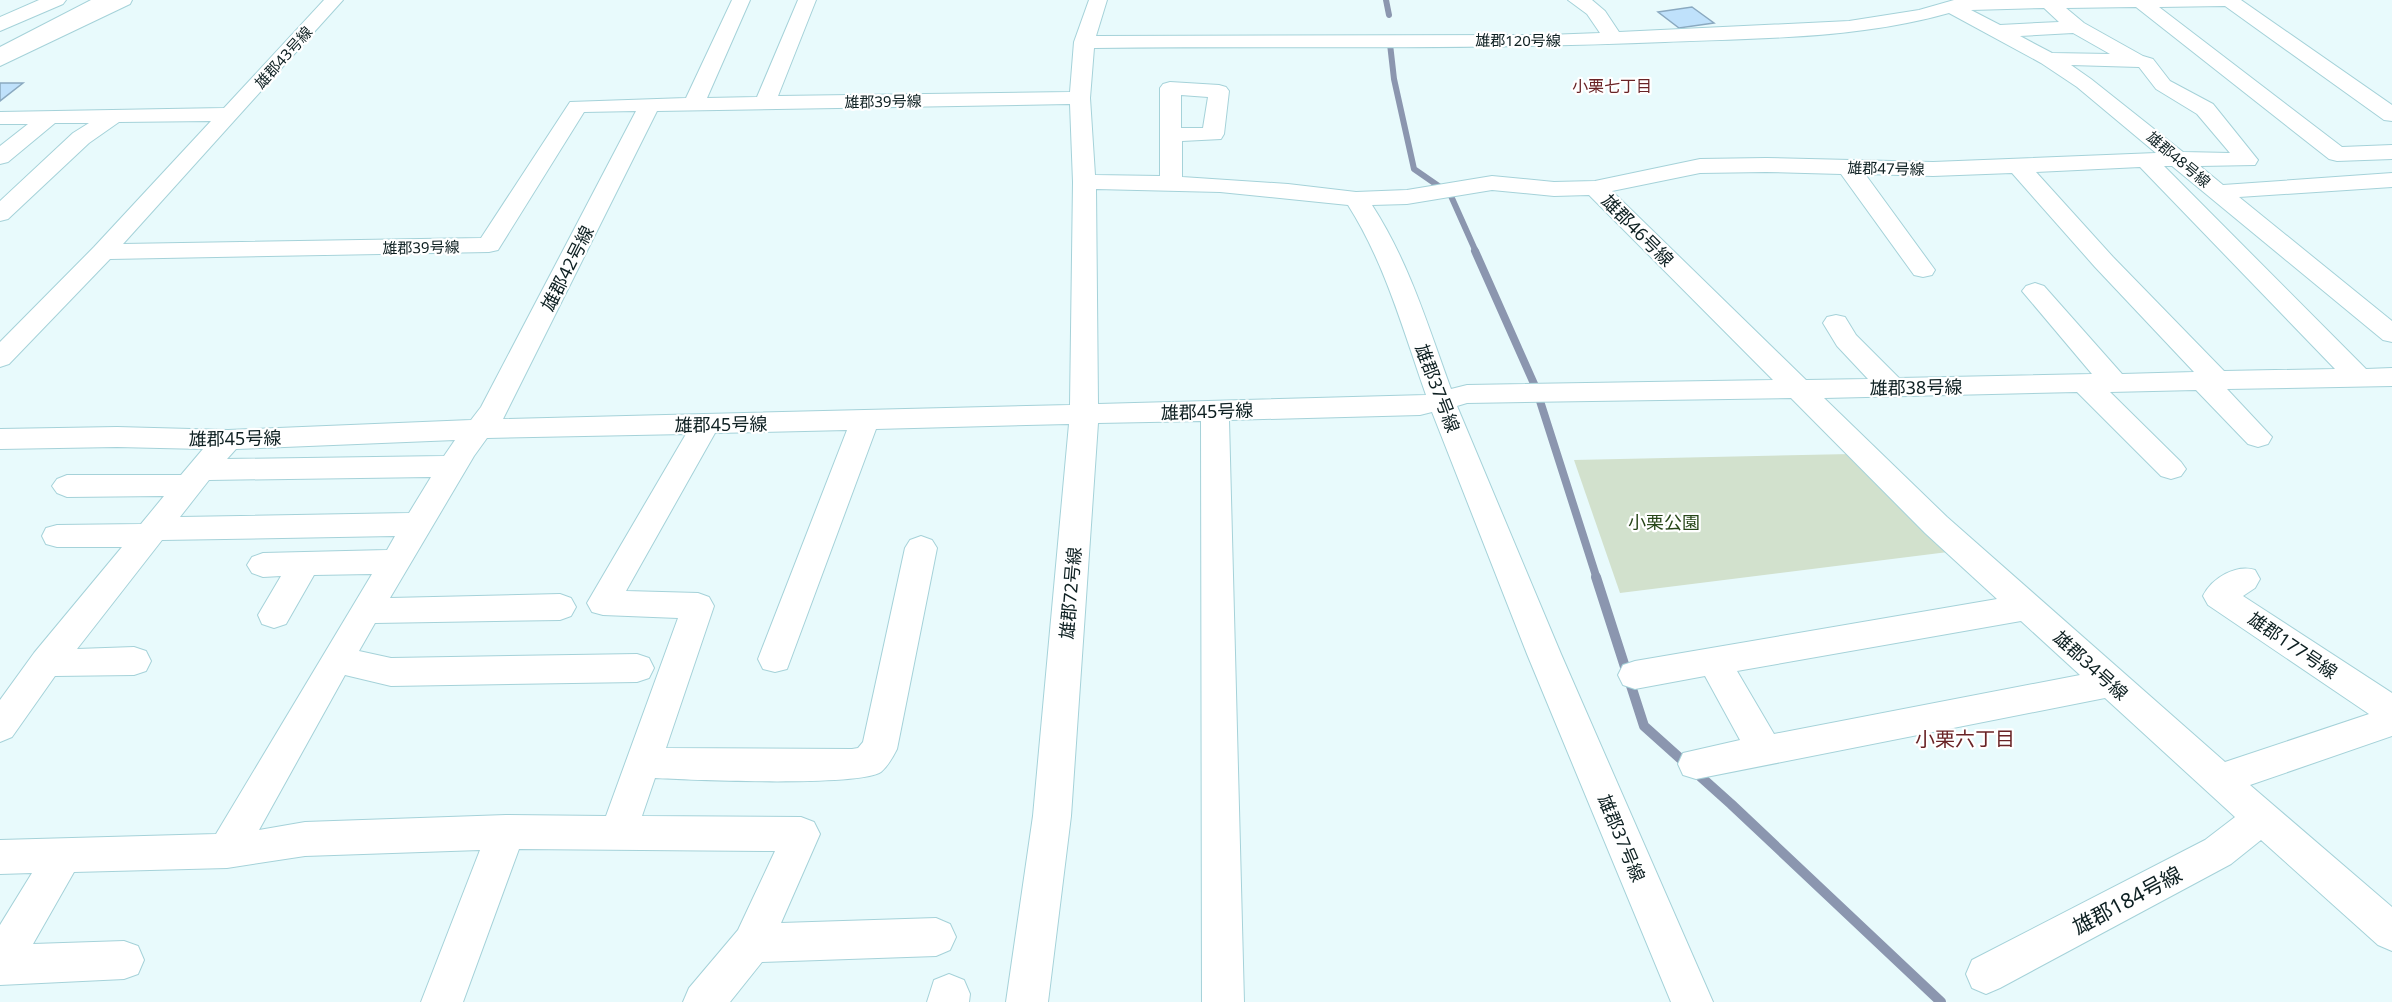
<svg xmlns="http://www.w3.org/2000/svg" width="2392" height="1002" viewBox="0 0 2392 1002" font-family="'Noto Sans','Noto Sans JP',sans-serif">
<rect width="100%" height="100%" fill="#e8fafc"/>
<path fill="#d2e1cd" d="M1851 454 1948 552 1620 593 1574 460Z"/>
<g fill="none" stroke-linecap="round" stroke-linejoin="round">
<path stroke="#8b96af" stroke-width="6" d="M1386 0 1389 15
M1390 44 1394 79 1414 169 1440 187
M1451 196 1476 252"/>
<path stroke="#8b96af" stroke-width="8" d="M1475 251 1535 386
M1540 401 1597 579"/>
<path stroke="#8b96af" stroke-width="10" d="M1596 577 1644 726 1731 804 1941 1002"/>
</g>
<path fill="#bfe1fb" stroke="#8aa9c0" stroke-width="1.5" d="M1692 7 1714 23 1679 28 1658 12Z
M0 83H23L0 101Z"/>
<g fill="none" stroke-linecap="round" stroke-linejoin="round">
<g stroke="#a5d2d9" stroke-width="2">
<path id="street" d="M108 0H132L130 4 0 66V52Z
M324 0H343L123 244 481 238 570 102 686 98 732 0H750L707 98 757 97 798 0H816L778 96 1070 92 1074 42 1089 0H1107L1096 36 1547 35 1600 33 1587 14 1568 0H1592L1605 11 1619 32 1849 21 1919 10 1954 0H2241L2392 105V121L2384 120 2225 6 2159 7 2342 147 2392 145V159L2337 161 2329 159 2136 7 2066 8 2084 23 2143 56 2153 59 2170 81 2213 104 2258 160 2255 165 2200 166 2223 185 2392 173V187L2239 197 2392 321V342L2383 340 2172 166H2164L2366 369 2392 368V386L2227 389 2272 437 2268 444 2258 447 2248 444 2196 390 2110 392 2181 462 2186 469 2181 476 2171 479 2161 476 2077 392 1824 398 1947 517 2225 762 2369 714 2208 605 2203 596C2212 578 2236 564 2255 570L2260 579 2255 588 2243 596 2392 693V736L2250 785 2392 907V951L2378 945 2261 840 2231 864 2000 988 1986 994 1972 988 1966 974 1972 960 2205 840 2235 817 2105 698 1696 779 1683 775 1678 764 1683 753 1740 740 1705 676 1635 689 1623 685 1618 675 1623 665 1635 661 1997 599 1925 533 1791 398 1467 403 1457 406 1561 654 1713 1002H1671L1527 654 1432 412 1420 415 1229 420 1244 1002H1202L1201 421 1098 423 1071 816 1048 1002H1006L1033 816 1069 424 876 429 787 669 775 672 763 669 758 659 847 430 715 433 626 591 698 593 709 597 714 606 666 748 852 749 858 748 863 742 905 548 910 540 921 536 932 540 937 548 897 749C893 757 888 766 881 772 859 787 690 780 655 778L642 816 801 817 814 822 820 834 781 923 936 918 950 924 956 937 950 950 936 956 762 962 730 1002H683L689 988 738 930 775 851 519 849 463 1002H421L480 850 305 856 227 868 74 872 33 944 124 941 138 946 144 960 138 974 124 979 0 985V925L32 873 0 874V840L216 834 372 574 314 575 286 624 274 628 262 624 258 615 281 576 263 577 252 573 247 565 252 557 263 553 387 550 395 536 162 540 77 649 134 647 146 651 151 661 146 671 134 675 55 676 12 737 0 742V700L34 653 122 547H57L46 544 42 536 46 528 57 525 141 524 164 496 67 497 57 493 52 486 57 479 67 475H181L203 449 117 447 0 449V429L117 427 228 430 471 420 481 407 636 111 584 112 498 250 489 252 110 259 9 364 0 367V342L94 247 211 121 119 122 89 143 8 219 0 221V201L73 133 89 123H55L8 162 0 164V146L28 124H0V112L224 108ZM2044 8 2059 22 2000 25 1971 10ZM1949 13 2041 63 2077 87 2156 153 1933 162 1766 158 1700 159 1595 181 1554 182 1492 176 1407 190 1356 192 1288 184 1182 177V141L1221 139 1224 134 1229 91 1226 87 1219 85 1170 82 1163 84 1160 88V176L1095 175 1090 98 1094 48C1284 46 1475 50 1665 42 1760 38 1857 39 1949 13ZM2073 33 2110 54 2052 53 2020 36ZM2071 65 2139 67 2156 89 2197 114 2230 153 2183 152 2091 79ZM1181 95 1208 97 1203 128H1181ZM1070 104 1073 182 1070 405 503 419 657 111ZM2140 167 2335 369 2224 371 2113 257 2036 172ZM1766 172 1841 174 1914 275 1923 277 1932 275 1935 270 1865 174 1933 176 2012 173 2095 267 2194 372 2122 374 2044 286 2035 283 2026 286 2022 291 2092 374 1899 378 1856 335 1845 317 1836 315 1827 317 1823 323 1837 346 1868 379 1806 380 1612 191 1700 173ZM1096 189 1220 192 1348 205C1385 263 1403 330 1426 395L1098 404ZM1492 190 1554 196 1589 195 1773 380 1467 385 1451 389C1428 326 1409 262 1372 205L1407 204ZM686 434 587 603 592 612 603 615 678 618 606 816 506 815 305 822 259 830 345 675 391 686 637 682 649 678 654 668 649 658 637 654 391 658 359 651 375 623 560 620 571 616 576 607 571 598 560 594 390 598 474 456 487 438ZM455 440 444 456 227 459 236 449ZM431 477 409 513 180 517 209 480ZM2021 621 2080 675 1774 734 1737 671Z
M949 974 964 980 970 994 969 1002H927L934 980Z"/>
</g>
<g stroke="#a5d2d9" stroke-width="2">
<path id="secondary" d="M39 0H66L63 4 0 31V17Z
M91 0H117L114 4 8 61 0 63V47Z"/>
</g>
<use href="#street" fill="#fff" fill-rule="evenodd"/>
<use href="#secondary" fill="#fff" fill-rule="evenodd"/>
</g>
<g text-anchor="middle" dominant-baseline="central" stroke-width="4.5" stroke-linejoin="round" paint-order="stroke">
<g font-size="15" fill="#0e2022" stroke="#fff">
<text x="1518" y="40">雄郡120号線</text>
<text transform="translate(283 57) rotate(-48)">雄郡43号線</text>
<text transform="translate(883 101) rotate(-1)">雄郡39号線</text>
<text transform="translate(2179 159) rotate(40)">雄郡48号線</text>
<text transform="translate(1886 168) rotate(1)">雄郡47号線</text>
<text transform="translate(421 247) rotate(-1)">雄郡39号線</text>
</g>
<g font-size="16" fill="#692326" stroke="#fff">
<text x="1612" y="86">小栗七丁目</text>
</g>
<g font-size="18" fill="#0e2022" stroke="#fff">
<text transform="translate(1638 230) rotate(45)">雄郡46号線</text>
<text transform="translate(567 268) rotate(-63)">雄郡42号線</text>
<text transform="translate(1916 387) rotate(-1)">雄郡38号線</text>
<text transform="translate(1438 388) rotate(69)">雄郡37号線</text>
<text transform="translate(1207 411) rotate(-2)">雄郡45号線</text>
<text transform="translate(721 424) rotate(-1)">雄郡45号線</text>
<text transform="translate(235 438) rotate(-1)">雄郡45号線</text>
<text transform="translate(1070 593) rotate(-85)">雄郡72号線</text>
<text transform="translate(2293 645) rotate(34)">雄郡177号線</text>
<text transform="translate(2091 665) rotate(42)">雄郡34号線</text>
<text transform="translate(1622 838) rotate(67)">雄郡37号線</text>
</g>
<g font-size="18" fill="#264618" stroke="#fff">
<text x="1664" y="522">小栗公園</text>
</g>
<g font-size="20" fill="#692326" stroke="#fff">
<text x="1965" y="738">小栗六丁目</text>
</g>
<g font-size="21" fill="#0e2022" stroke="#fff">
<text transform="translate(2127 900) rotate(-28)">雄郡184号線</text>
</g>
</g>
</svg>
